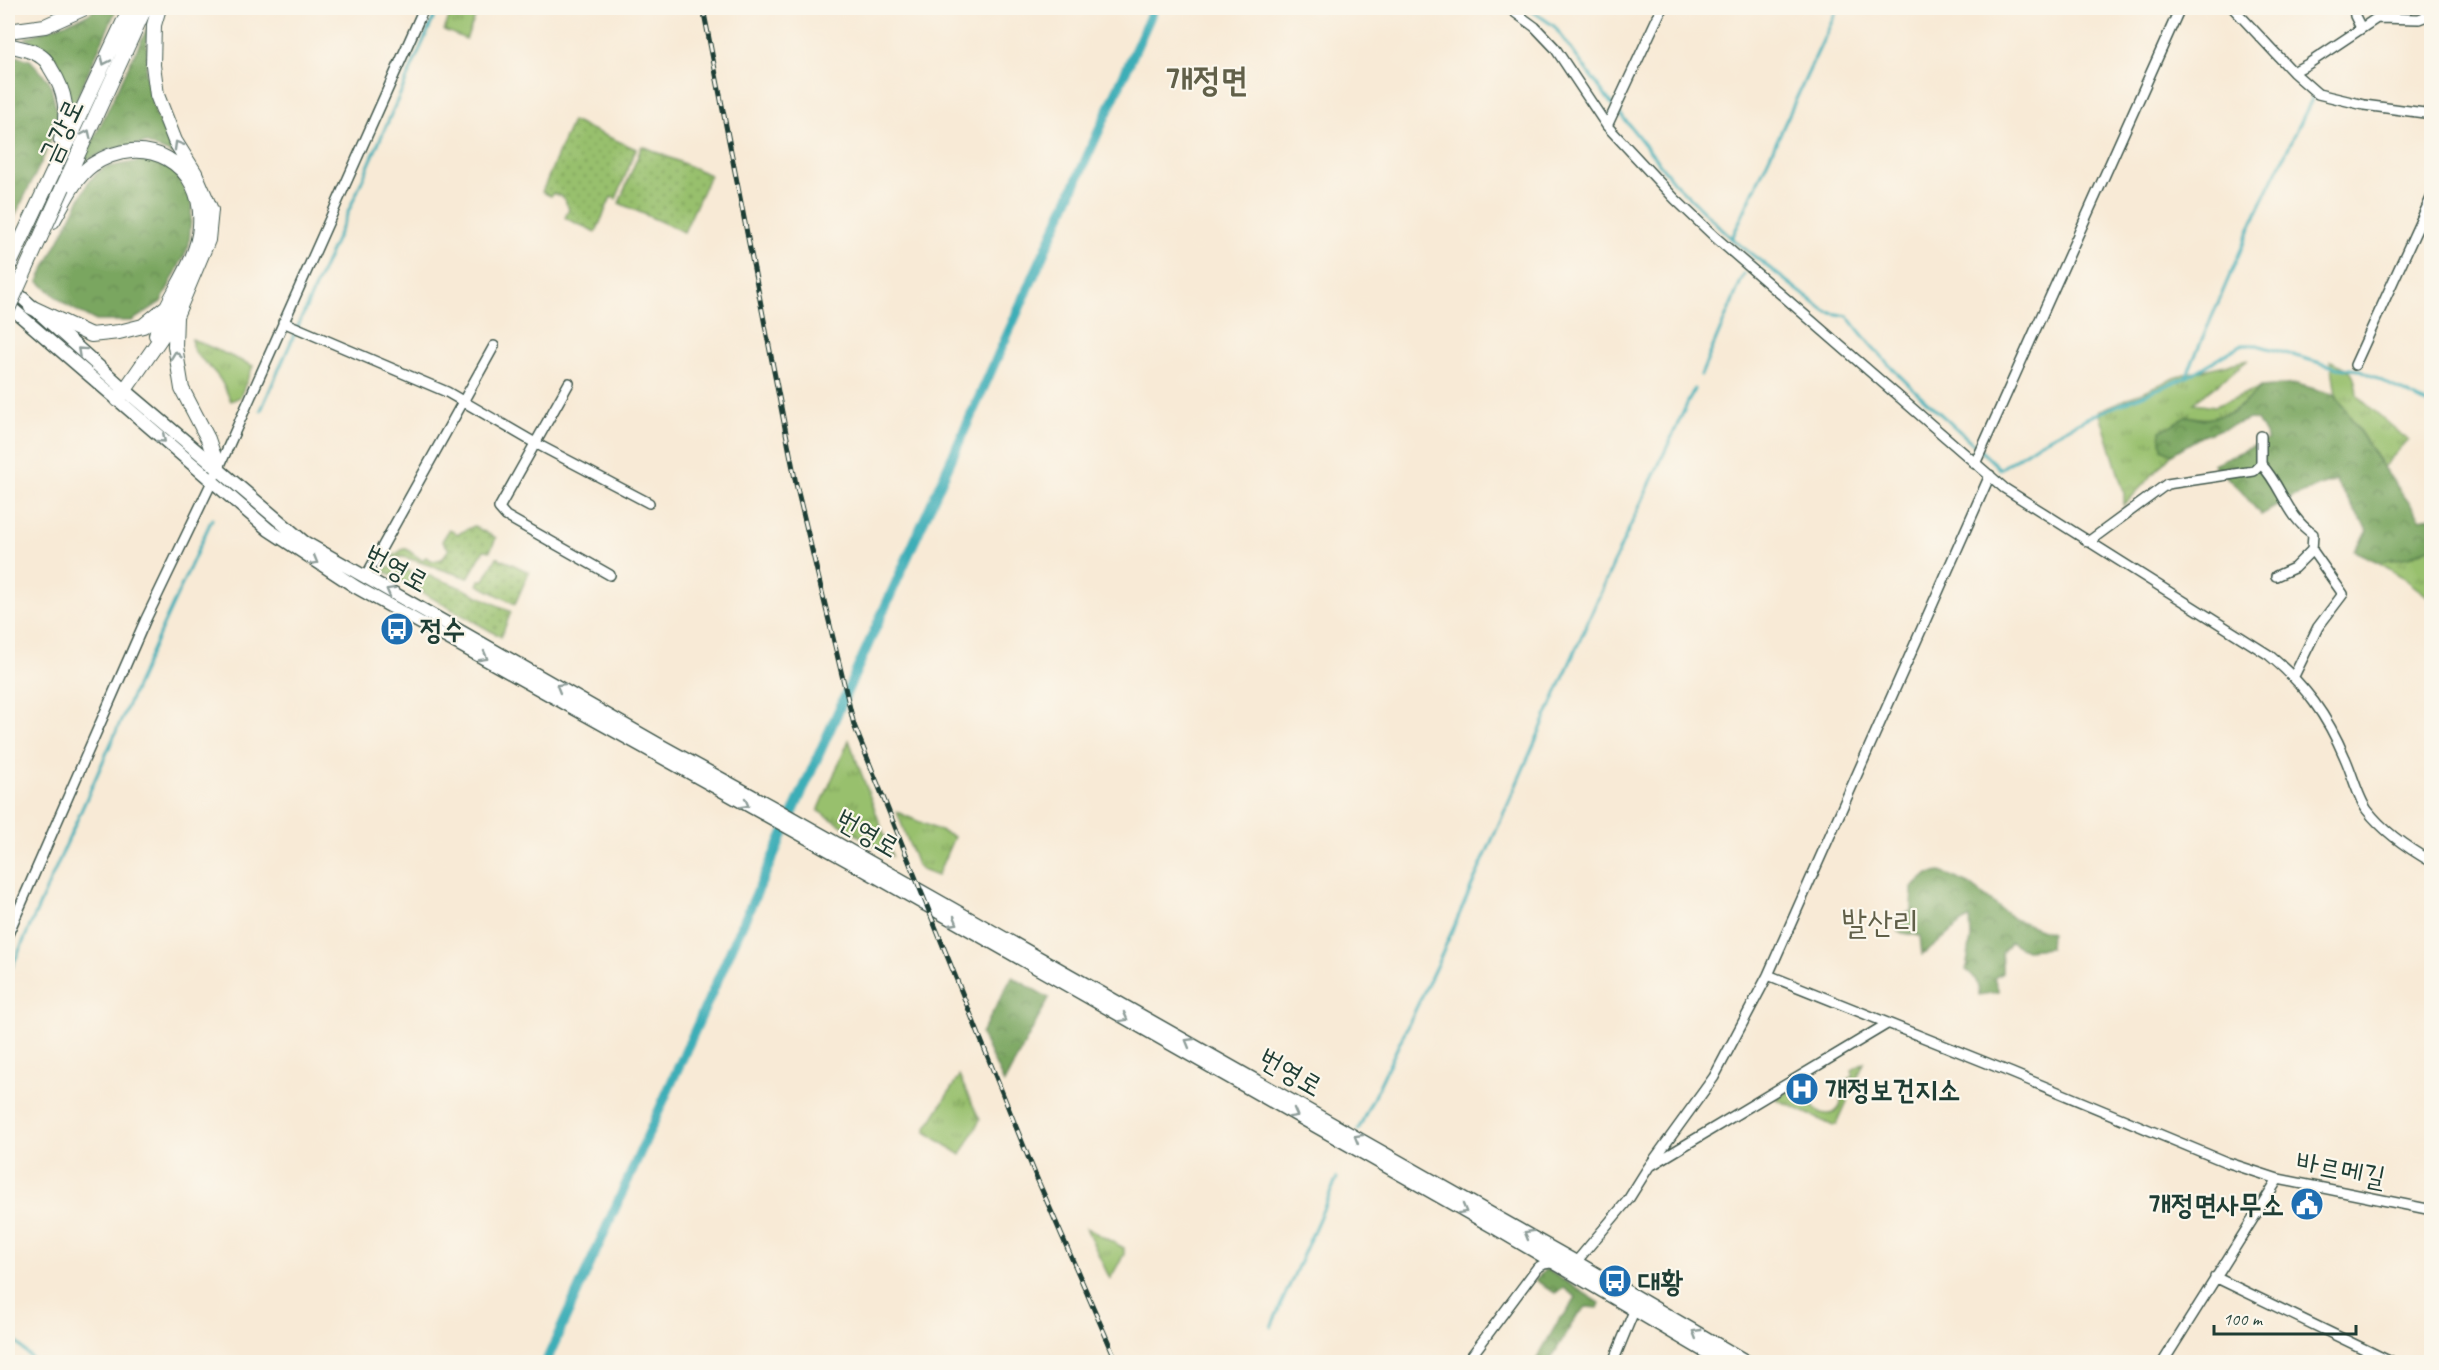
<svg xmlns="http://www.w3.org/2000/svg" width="2439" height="1370" viewBox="0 0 2439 1370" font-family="Caveat,'Poor Story',sans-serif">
<defs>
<pattern id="grass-tufts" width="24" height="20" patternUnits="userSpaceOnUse" patternTransform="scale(1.5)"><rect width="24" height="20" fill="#98c06d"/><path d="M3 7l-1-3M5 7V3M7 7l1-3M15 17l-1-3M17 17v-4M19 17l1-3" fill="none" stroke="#7b9d5a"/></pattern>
<pattern id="forest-crowns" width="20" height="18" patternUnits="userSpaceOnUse" patternTransform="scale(1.5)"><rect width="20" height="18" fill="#7aa660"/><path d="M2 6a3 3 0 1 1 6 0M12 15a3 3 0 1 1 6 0" fill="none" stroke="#638850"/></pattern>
<pattern id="park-dots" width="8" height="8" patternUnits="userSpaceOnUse" patternTransform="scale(1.5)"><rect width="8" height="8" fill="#98c06d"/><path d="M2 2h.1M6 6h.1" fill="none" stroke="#7b9d5a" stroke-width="1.8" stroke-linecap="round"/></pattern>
</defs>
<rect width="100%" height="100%" fill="#fbf7ec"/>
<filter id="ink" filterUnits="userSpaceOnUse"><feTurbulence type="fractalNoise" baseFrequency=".0167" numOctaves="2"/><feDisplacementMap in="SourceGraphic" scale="12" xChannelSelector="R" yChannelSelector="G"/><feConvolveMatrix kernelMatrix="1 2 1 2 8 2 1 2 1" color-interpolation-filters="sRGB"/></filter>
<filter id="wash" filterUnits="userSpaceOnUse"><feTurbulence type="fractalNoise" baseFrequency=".008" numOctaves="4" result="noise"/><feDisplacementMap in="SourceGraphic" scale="24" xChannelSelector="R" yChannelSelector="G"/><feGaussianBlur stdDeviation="1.35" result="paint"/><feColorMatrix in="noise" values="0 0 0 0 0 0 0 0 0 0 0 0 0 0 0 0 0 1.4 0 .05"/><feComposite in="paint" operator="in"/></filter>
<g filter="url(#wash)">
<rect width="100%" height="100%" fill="#f8ead6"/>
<path fill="url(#grass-tufts)" stroke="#5c7e50" stroke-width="1.5" d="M453 8H479L466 39 444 30Z
M192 339 253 366 240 397 231 401C227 393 224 385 219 378 212 366 189 354 192 339Z
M2248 360 2194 403 2215 406 2261 387C2238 409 2222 425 2188 416L2162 449 2172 454 2124 505V492L2099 411 2184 374Z
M2331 361C2351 369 2356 373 2357 396L2408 440 2383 467 2336 395Z
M2431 547V599L2401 576 2378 562 2408 557Z
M849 740 892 856 818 811Z
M897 812 954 837 937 876 922 870 917 865Z
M1864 1063 1837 1124 1833 1126 1776 1099 1804 1081C1806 1084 1811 1089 1812 1093 1814 1098 1810 1102 1814 1107 1819 1115 1833 1117 1839 1108 1844 1101 1838 1092 1843 1084 1845 1081 1850 1078 1854 1076L1852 1070Z
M959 1076 980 1120 961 1155 926 1132V1129Z
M1086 1228 1124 1248V1254L1110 1279Z"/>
<path fill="url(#forest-crowns)" stroke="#4c724a" stroke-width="1.5" d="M97 8H117L72 109 57 60 25 38 87 15Z
M148 26 146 73 156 115 175 155 145 143 108 150 82 163Z
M8 54 30 60 50 82 59 121 41 163 8 230Z
M145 160 175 170 192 203 189 246 161 302 132 321H96L66 305 38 281 89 181 103 168Z
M2297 384 2336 395 2379 462 2421 519 2431 516V547L2408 557 2378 562 2354 551 2368 531 2335 480 2295 496 2261 515 2241 491 2213 464 2268 440 2257 420 2250 419 2202 436 2172 454 2162 449 2160 431 2188 416 2203 420 2234 412 2261 387Z
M1941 872 1969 884 2014 919 2051 933 2050 948 2026 950 2010 942 2002 953V973L1994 978 1999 992 1979 995C1978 983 1976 977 1966 970L1971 938 1970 918C1952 928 1939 944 1922 955L1920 936 1898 932 1896 916 1912 911V888L1928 874Z
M1012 977 1049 998 1004 1083 981 1034Z
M1546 1269 1600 1303 1598 1308 1586 1307 1576 1317 1549 1362H1535L1560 1318 1567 1312 1576 1297 1563 1288 1555 1293 1535 1280Z"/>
<path fill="url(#park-dots)" stroke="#5c7e50" stroke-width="1.5" d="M572 121 636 149 616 199 611 197 596 232 565 218 569 209 563 197 553 193 551 196 542 192Z
M642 146 710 175 684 232 619 203Z
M474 526 496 538 490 551 484 550 468 578 404 557 390 558 405 548 422 560 426 557 433 561 442 559 449 549 442 541 449 530 458 534Z
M497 557 529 572 515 604 478 585 480 580H484Z
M385 567C429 570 472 592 511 612L501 637 384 571Z"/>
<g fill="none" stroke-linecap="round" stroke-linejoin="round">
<path stroke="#3eaeb7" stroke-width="3" d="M1528 8 1554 26 1613 106
M1618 111 1674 182 1732 239 1826 312 1848 316C1889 374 1949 419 2000 469L2039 443 2087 418 2189 376 2241 345H2257L2338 368 2360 370 2432 406
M1732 238 1838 8
M1701 375 1744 274
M2186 377 2258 210 2313 97
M261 410 438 8
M8 976 162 628 212 519
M1358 1130 1441 956 1622 544 1694 389
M1271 1327 1337 1178
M8 1333 35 1362"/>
<path stroke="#3eaeb7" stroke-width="10" d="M546 1362 1154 8"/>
</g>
</g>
<g filter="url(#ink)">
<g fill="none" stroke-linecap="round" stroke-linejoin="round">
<g stroke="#40574c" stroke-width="12">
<path id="minor" d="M1509 8 1535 27 1555 48 1607 126 1675 199 1715 237 2004 488 2269 655C2305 685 2327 715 2345 758 2352 773 2358 798 2367 810 2383 831 2409 849 2432 862
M2233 8 2293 72 2308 64 2377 18 2419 19 2432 14
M2354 8 2355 16 2361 28
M2293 72 2318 94 2364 105 2432 114
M1607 126 1662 8
M283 322 447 392 535 443 649 503
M2355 365 2432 196
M569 383 499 508 506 516 610 575
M2261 436V464C2282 486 2287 517 2313 534L2312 550
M1975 464 2180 8
M2088 542 2167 484 2254 471 2261 464
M2276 576 2294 568 2312 550 2343 594 2318 627 2294 676
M365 578 494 346
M8 934 145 621 221 463 424 8
M1768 975 2012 1073 2226 1162 2278 1179
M1652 1165 1887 1024
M1570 1262H1576L1628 1200 1648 1168 1714 1077 1768 975 1990 475
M2215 1277 2391 1362
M1467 1362 1537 1268 1544 1264 1557 1262
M1613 1362 1634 1311
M2163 1362 2278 1179 2432 1210"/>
</g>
<g stroke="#40574c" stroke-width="15">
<path id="major" d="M8 285 125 390 304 542 656 743 776 809 1576 1262 1747 1362
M8 305 269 530 356 587 854 864 1497 1229 1723 1362"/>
</g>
<g stroke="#40574c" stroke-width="16">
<path id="highway" d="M8 31 45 26 85 8
M8 45C19 48 34 50 43 58 46 60 49 65 51 69 66 92 69 113 61 140
M63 187 145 8
M53 221C64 202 74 178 92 165 144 130 205 163 200 226 198 265 164 299 156 335
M8 268 130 8
M31 307 91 335 119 332 143 326 165 308
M176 317 175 346 182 389 208 439 218 468
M118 400 176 316 208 240 211 210 195 173 175 141 157 95 153 65 154 25 159 8"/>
</g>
<use href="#minor" stroke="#fff" stroke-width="9"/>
<use href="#major" stroke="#fff" stroke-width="12"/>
<use href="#highway" stroke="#fff" stroke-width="14"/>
<g stroke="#1f3d34" stroke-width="5">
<path id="rail" d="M703 8 796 484 854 725 1035 1174 1117 1362"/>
</g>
<use href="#rail" stroke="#fbf7ec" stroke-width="3" stroke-dasharray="9" stroke-linecap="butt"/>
<g stroke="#40574c" stroke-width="16" stroke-linecap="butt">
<path id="highway-bridge" d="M8 309 63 187"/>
</g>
<use href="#highway-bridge" stroke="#fff" stroke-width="14"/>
</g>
<defs><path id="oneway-chevron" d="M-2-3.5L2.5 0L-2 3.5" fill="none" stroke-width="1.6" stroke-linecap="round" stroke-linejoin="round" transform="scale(1.5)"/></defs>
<g stroke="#8f9e9a">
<use href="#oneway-chevron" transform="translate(105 61) rotate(115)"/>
<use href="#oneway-chevron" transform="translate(87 134) rotate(-65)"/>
<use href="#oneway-chevron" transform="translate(178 145) rotate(-120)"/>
<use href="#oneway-chevron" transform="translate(81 351) rotate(-138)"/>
<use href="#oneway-chevron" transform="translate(176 355) rotate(-97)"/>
<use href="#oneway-chevron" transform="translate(162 439) rotate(41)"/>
<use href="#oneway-chevron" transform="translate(314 561) rotate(30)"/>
<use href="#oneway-chevron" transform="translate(390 591) rotate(-151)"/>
<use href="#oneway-chevron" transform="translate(484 657) rotate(29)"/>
<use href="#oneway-chevron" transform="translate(560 687) rotate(-150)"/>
<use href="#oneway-chevron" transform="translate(745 804) rotate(29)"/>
<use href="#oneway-chevron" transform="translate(954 922) rotate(30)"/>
<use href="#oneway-chevron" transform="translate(1124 1018) rotate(29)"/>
<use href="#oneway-chevron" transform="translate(1189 1042) rotate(-150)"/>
<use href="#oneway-chevron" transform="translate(1294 1114) rotate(29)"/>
<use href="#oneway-chevron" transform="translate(1358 1138) rotate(-150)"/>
<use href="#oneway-chevron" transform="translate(1463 1210) rotate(29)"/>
<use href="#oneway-chevron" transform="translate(1528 1234) rotate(-150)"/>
<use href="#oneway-chevron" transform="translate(1696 1333) rotate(-149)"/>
</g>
</g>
<defs>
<g id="bus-disc" transform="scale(1.725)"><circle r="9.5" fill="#1f6fb2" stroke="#fbf7ec"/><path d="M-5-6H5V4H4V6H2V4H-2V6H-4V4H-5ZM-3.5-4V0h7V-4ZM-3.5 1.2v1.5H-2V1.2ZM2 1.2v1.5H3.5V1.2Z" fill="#fff"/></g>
<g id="hospital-disc" transform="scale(1.725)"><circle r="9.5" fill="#1f6fb2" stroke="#fbf7ec"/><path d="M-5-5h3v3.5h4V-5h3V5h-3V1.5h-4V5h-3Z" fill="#fff"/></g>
<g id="civic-disc" transform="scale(1.725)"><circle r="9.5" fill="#1f6fb2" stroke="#fbf7ec"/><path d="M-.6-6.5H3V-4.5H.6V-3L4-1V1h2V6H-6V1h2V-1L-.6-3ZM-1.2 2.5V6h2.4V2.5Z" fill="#fff"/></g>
</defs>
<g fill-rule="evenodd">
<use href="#bus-disc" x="397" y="629"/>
<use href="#hospital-disc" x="1802" y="1089"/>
<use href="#civic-disc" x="2307" y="1204"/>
<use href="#bus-disc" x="1615" y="1281"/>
</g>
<g text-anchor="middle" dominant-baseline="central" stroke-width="4.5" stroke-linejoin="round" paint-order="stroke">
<g font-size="28" fill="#1f3d34" stroke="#fbf7ec">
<text transform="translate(61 131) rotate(-65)">금강로</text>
<text transform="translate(397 568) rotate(29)">번영로</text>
<text transform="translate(868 833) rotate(30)">번영로</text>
<text transform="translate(1291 1072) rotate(30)">번영로</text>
<text transform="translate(2341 1169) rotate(11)">바르메길</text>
</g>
<g font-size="28" font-weight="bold" fill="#1f3d34" stroke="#fbf7ec" text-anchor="start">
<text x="420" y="629">정수</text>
<text x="1825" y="1089">개정보건지소</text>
<text x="2284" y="1204" text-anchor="end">개정면사무소</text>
<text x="1638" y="1281">대황</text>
</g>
<g font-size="32" fill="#616049" stroke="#fbf7ec">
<text x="1880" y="922">발산리</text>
</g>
<g font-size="34" font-weight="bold" fill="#616049" stroke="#fbf7ec">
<text x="1207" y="79">개정면</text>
</g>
</g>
<rect width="2439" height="1370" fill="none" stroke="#fbf7ec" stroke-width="30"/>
<path d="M2214 1325v9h142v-9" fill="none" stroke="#1f3d34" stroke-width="3"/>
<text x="2223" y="1325" font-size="18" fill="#1f3d34" stroke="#fbf7ec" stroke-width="4.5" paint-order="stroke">100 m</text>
</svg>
